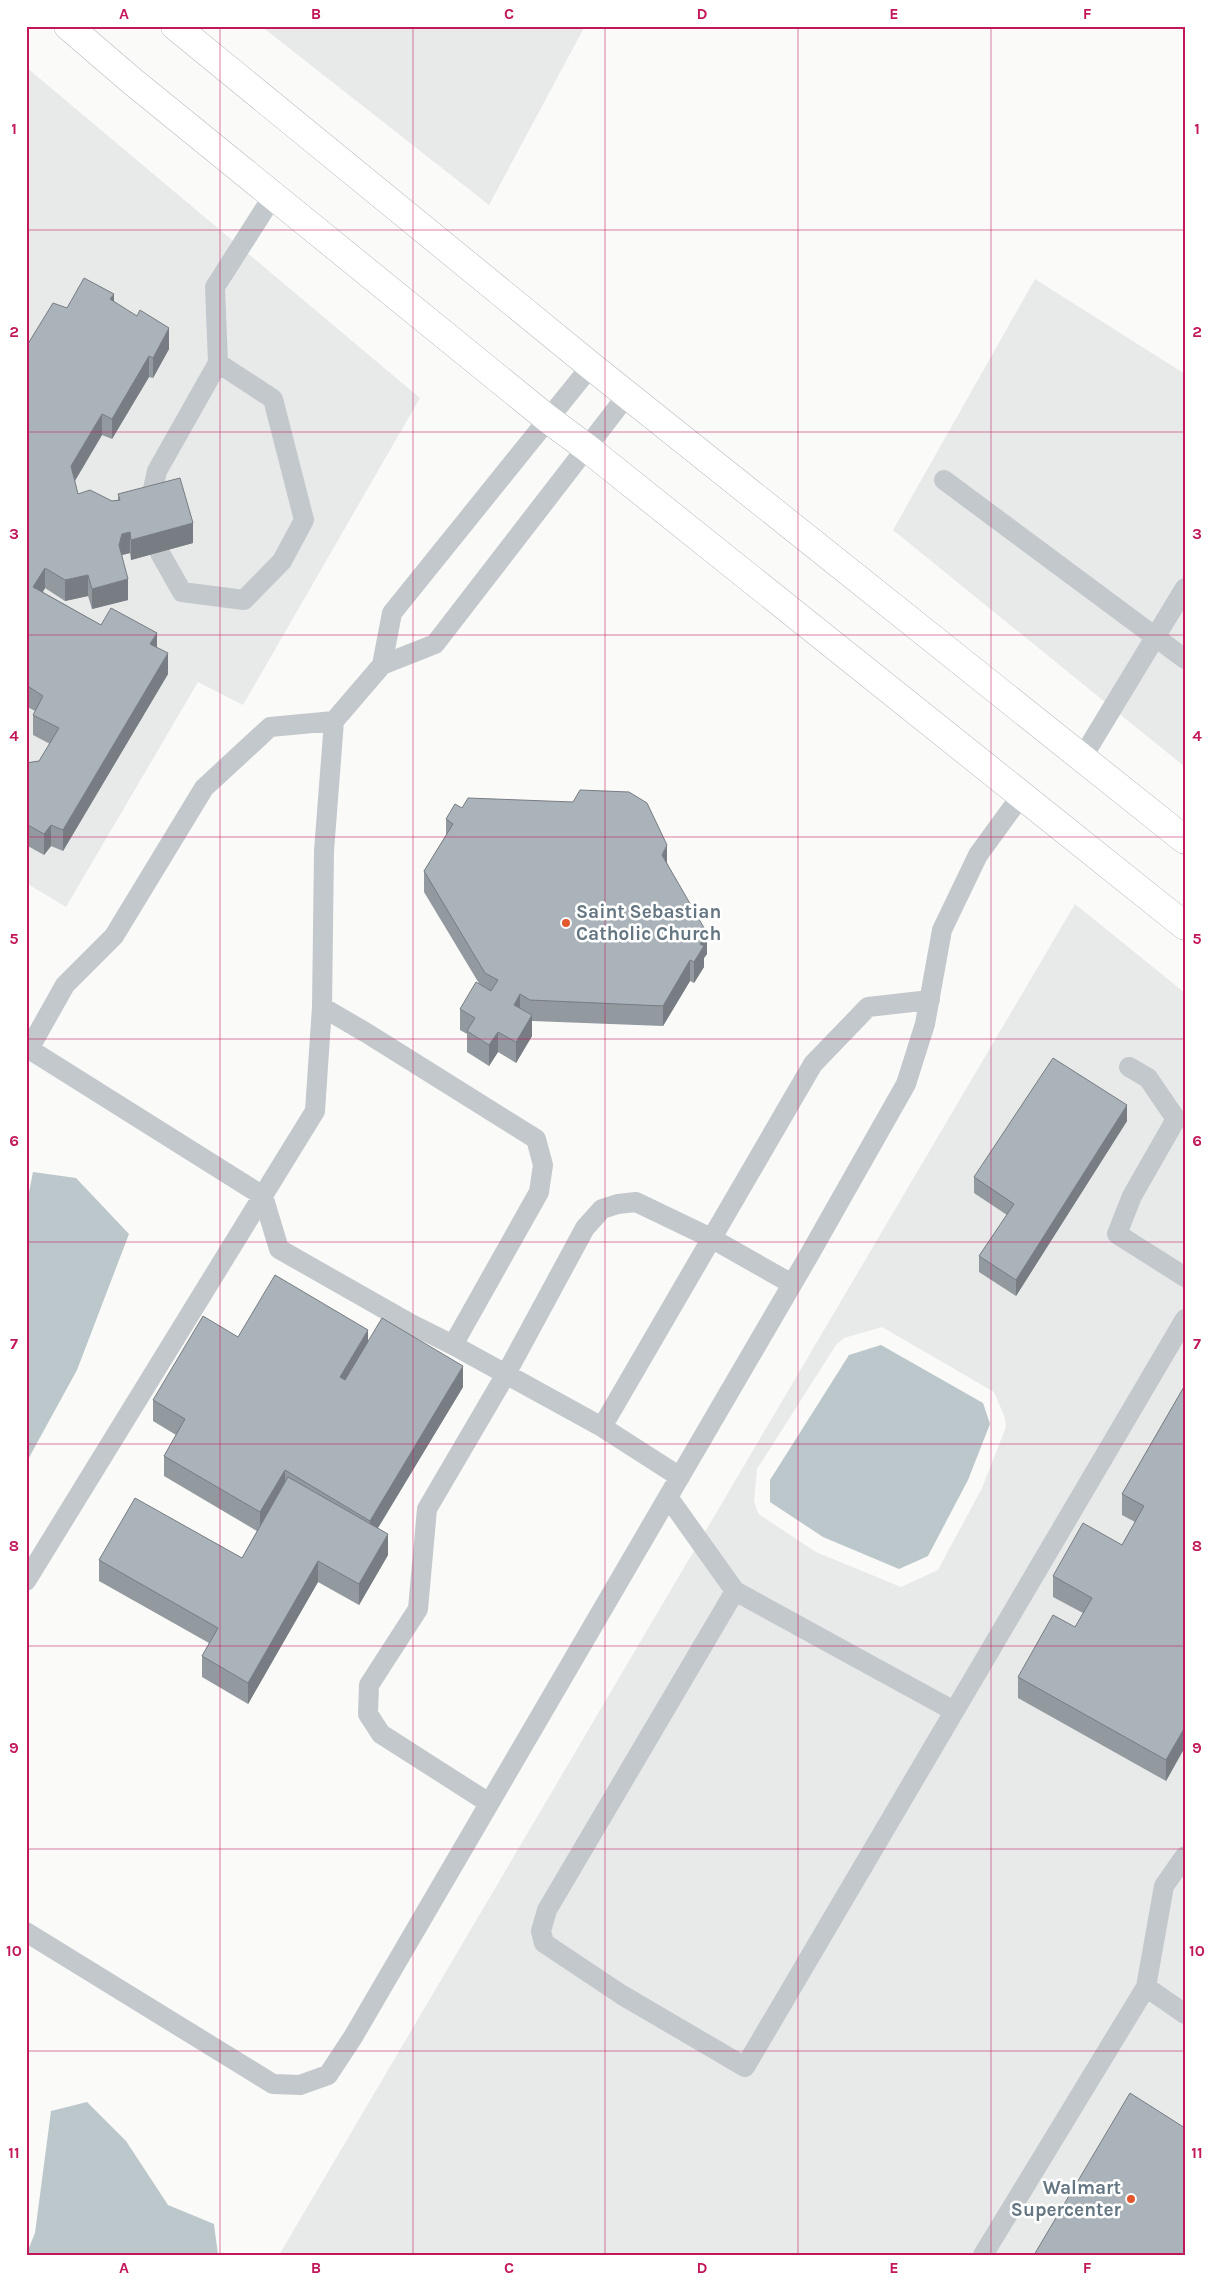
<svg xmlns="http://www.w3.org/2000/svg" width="1211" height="2281" viewBox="0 0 1211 2281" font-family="Karla,sans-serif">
<rect width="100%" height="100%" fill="#fafaf8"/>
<path fill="#e8e9e9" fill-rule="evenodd" d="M261 26H585L489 205Z
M26 67 420 398 243 705 198 682 66 907 26 883Z
M1035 279 1185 374V767L893 530Z
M1075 904 1185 993V2255H279ZM882 1327 994 1392 1005 1418 1006 1427 982 1488 938 1570 901 1587 816 1552 763 1517 758 1513 754 1501 757 1469 836 1345 844 1338Z"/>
<path fill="#bbc7cb" d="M33 1172 76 1178 129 1234 77 1370 26 1463V1208Z
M881 1345 983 1403 990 1424 968 1480 928 1556 899 1569 823 1537 770 1502V1480L849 1355Z
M87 2102 126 2141 168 2205 214 2224 218 2255H26L35 2233 51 2111Z"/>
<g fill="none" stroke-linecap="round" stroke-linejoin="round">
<g stroke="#b5babe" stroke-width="29">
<path id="primary" d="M68 26 132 81 548 419 587 448 1185 926
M175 26 591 366 1185 840"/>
</g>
<path stroke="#c3c8cc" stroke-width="20" d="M944 480 1185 659
M149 507 157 471 218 363 215 287 273 196
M160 553 182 592 244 600 282 561 304 520 273 399 218 363
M382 665 392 613 591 366
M334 721 270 727 204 788 114 936 65 985 29 1049 263 1196 279 1249 411 1324 453 1345
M1082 758 1185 588
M322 1007 365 1032 536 1139 543 1165 539 1192 453 1345 602 1427
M1129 1067 1148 1078 1176 1119 1132 1196 1117 1234 1185 1277
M680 1477 602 1427 813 1064 868 1007 930 1000
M668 1497 735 1591 547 1910 541 1931 544 1943 622 1995 745 2067 1185 1319
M26 1581 315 1111 322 1007 324 851 334 721 382 665 435 644 628 394
M735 1591 954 1711
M489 1803 381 1734 368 1714 369 1685 418 1609 427 1509 506 1374 585 1228 602 1209 618 1204 636 1202 711 1238 792 1284
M26 1932 273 2084 300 2085 328 2075 353 2037 808 1257 906 1084 925 1024 942 930 978 855 1021 796
M1146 1987 1185 2014
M983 2255 1146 1987 1164 1886 1185 1856"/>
<use href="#primary" stroke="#fff" stroke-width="28"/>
</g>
<path fill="#929a9f" d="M114 301 169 349 153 378 149 377 112 439 102 435 75 481 78 494 112 501 118 500V494L193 543 131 560 130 553 122 555 128 600 92 609 88 596 65 601 45 588 43 592 101 625 157 647 168 674 63 851 51 846 44 855 26 845V763L39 761 50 744 33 735V715L35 711 26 706V347L67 308Z
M462 808 667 863 707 954 704 958V967L694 983 690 981 663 1026 532 1021V1036L516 1063 498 1052 489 1066 467 1052V1034L460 1030V1009L480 985 424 892V871L446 835V819Z
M1127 1121 1016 1296 979 1272V1256L1007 1215 974 1193V1177Z
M238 1337 368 1342 463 1387 378 1528 388 1555 359 1605 318 1582 248 1704 202 1677V1656L209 1643 99 1581V1560L242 1558 257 1531 164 1476V1456L176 1435 153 1421V1400Z
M1185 1385V1747L1166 1781 1018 1698V1677L1075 1627 1083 1613 1053 1597V1576L1122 1545 1135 1522 1122 1515V1494Z"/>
<path fill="#777d82" d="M114 294V315L110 299Z
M169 328V349L153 378V358Z
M149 356V377L112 439V419Z
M102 414V435L71 487V466Z
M193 523V543L131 560V540Z
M130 532V553L122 555 119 566V545L122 534Z
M45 568V588L33 608V587Z
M88 575V596L65 601V580Z
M128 579V600L92 609V589Z
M157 633V654L150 644Z
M168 653V674L63 851V830Z
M51 825V846L44 855V834Z
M667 845V866L662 855Z
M707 933V954L704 958V967L694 983V962L700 944Z
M690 960V981L663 1026V1006Z
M520 994V1015L514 1005Z
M532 1015V1036L516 1063V1042Z
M498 1032V1052L489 1066V1045Z
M1127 1105V1121L1016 1296V1280Z
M368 1330V1351L340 1397V1377Z
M463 1366V1387L370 1541V1521Z
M285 1470V1491L260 1532V1512Z
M388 1534V1555L359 1605V1584Z
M318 1561V1582L248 1704V1683Z
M1185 1727V1747L1166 1781V1760Z"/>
<path fill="#aab3b9" stroke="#777d82" d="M84 278 114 294 110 299 137 316 140 310 169 328 153 358 149 356 112 419 102 414 71 466 78 494 90 490 112 501 120 500 118 494 180 478 193 523 131 540 130 532 122 534 119 545 128 579 92 589 88 575 65 580 45 568 33 587 101 625 111 608 157 633 150 644 168 653 63 830 51 825 44 834 26 824V763L39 761 59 728 33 715 43 696 26 685V347L53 303 67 308Z
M580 790 629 792 647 803 667 845 662 855 707 933 700 944 704 946 694 962 690 960 663 1006 530 1000 520 994 514 1005 532 1015 516 1042 498 1032 489 1045 467 1031 475 1018 460 1009 476 982 491 991 498 980 485 973 424 871 453 824 446 819 455 804 462 808 468 798 573 802Z
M1053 1058 1127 1105 1016 1280 979 1256 1014 1204 974 1177Z
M275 1275 368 1330 340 1377 345 1380 382 1318 463 1366 370 1521 285 1470 260 1512 164 1456 185 1419 153 1400 203 1316 238 1337Z
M1185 1385V1727L1166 1760 1018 1677 1053 1615 1075 1627 1092 1598 1053 1576 1083 1523 1122 1545 1144 1506 1122 1494Z
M288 1477 388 1534 359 1584 318 1561 248 1683 202 1656 218 1628 99 1560 135 1498 242 1558Z
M1130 2093 1185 2128V2255H1034Z"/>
<path fill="none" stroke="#c2185b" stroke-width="1" stroke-opacity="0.55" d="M220 26V2255M413 26V2255M605 26V2255M798 26V2255M991 26V2255M26 230H1185M26 432H1185M26 635H1185M26 837H1185M26 1039H1185M26 1242H1185M26 1444H1185M26 1646H1185M26 1849H1185M26 2051H1185"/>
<g fill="#e4572e" stroke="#fff" stroke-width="2">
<circle cx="566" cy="923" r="5"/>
<circle cx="1131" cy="2199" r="5"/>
</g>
<g text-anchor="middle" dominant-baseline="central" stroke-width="5" stroke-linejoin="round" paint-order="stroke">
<g font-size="19" font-weight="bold" fill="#657683" stroke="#fff" text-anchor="start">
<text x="576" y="912">Saint Sebastian<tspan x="576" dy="22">Catholic Church</tspan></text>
<text x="1121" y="2188" text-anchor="end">Walmart<tspan x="1121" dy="22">Supercenter</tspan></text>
</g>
</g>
<rect width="1211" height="2281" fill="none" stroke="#ffffff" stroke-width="55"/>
<rect x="28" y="28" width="1156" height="2226" fill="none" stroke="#c2185b" stroke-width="2"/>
<g font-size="16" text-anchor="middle" font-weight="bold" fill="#c2185b">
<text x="124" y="19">A</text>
<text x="316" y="19">B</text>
<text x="509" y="19">C</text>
<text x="702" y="19">D</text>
<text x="894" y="19">E</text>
<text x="1087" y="19">F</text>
<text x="14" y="134">1</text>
<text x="1197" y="134">1</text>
<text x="14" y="337">2</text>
<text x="1197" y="337">2</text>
<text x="14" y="539">3</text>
<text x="1197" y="539">3</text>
<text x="14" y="741">4</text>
<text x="1197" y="741">4</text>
<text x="14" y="944">5</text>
<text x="1197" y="944">5</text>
<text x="14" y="1146">6</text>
<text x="1197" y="1146">6</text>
<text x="14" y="1349">7</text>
<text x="1197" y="1349">7</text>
<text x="14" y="1551">8</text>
<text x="1197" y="1551">8</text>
<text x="14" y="1753">9</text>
<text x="1197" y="1753">9</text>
<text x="14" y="1956">10</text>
<text x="1197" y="1956">10</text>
<text x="14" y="2158">11</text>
<text x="1197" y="2158">11</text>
<text x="124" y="2273">A</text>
<text x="316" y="2273">B</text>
<text x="509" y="2273">C</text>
<text x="702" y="2273">D</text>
<text x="894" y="2273">E</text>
<text x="1087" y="2273">F</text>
</g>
</svg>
